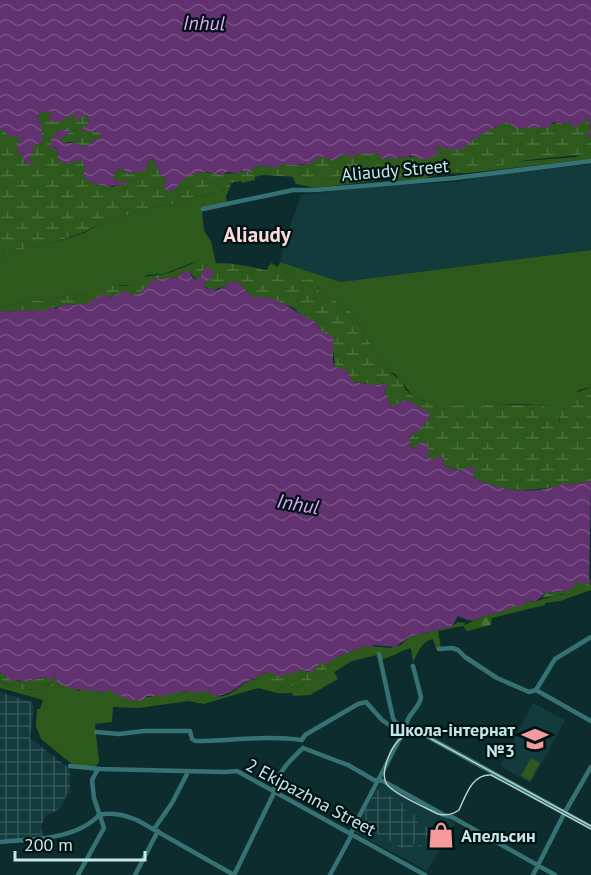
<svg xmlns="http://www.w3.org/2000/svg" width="591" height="875" viewBox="0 0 591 875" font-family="'PT Sans',sans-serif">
<defs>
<pattern id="industrial-grid" width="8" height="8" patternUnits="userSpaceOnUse" patternTransform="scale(1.5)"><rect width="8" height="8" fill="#133a3c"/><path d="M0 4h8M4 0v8" fill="none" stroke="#345658"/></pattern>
<pattern id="forest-firs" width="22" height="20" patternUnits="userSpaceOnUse" patternTransform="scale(1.5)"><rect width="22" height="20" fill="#295a15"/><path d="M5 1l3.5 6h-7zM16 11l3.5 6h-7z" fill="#477237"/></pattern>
<pattern id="wetland-marsh" width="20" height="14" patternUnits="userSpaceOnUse" patternTransform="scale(1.5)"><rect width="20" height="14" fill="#2d5a1c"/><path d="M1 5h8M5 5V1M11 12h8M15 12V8" fill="none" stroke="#4a723d"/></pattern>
<pattern id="water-waves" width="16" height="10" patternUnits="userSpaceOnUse" patternTransform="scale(1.5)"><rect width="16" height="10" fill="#623270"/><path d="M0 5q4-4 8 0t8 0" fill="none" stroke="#775084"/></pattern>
</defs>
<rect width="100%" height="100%" fill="#0c2c2d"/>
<path fill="#133a3c" d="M591 164V250L341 282 280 262 284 243 301 195 377 186 456 182 495 174Z
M533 703 565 720 531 783 500 766Z
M381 783 454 821 455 824 427 871 353 831Z"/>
<path fill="url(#industrial-grid)" d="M0 692 32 702 34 707 30 738 70 769V794H67L61 808 45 817 41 826 43 836 0 841Z
M377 789 404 804 402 808 416 816 414 820 431 829 421 847 414 843 410 853 358 823Z"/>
<path fill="#2d5a1c" d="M591 149V159L468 173 437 174 424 179 398 180 387 173 375 175 374 181 316 188 296 184 292 176 334 179 355 168 379 169 382 159 389 158 388 163 409 178 449 167 576 157Z
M230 187 226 196 227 202 202 211 204 231 211 241 216 264 203 265 197 261 164 274 147 275 134 286 120 285 88 295 76 294 56 298 49 301 32 300 0 308V258L19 250 52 243 84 233 98 225 151 207 179 204 199 195 205 196Z
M591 250V387L579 390 561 410 558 426 547 406C510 401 473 407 435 413L433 405 413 396 395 374 389 372 374 351 354 315 344 305 320 294 318 286 306 282 290 270 285 275 265 272 271 263 278 267 280 262 341 282Z
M591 585V590L560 601 545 603V605L492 618 485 615C494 614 500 609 509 607 516 605 520 606 527 601 539 604 554 592 569 595L580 588Z
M458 622 466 623 463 626 438 631 441 648 436 649 433 639C422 641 418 652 413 662L411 648C400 651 390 658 379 660L377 655 352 661 334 672 338 679 310 695 293 696 292 693H277L258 688 204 704 189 701 139 708 113 707 112 722 95 724 99 762 95 767 73 765 41 739 36 726 37 709H40L43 700 0 688V681C12 690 29 690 43 690L45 685 61 683 80 691 81 689 106 692 111 689C130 707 153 694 174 692 185 691 197 691 208 691 229 710 242 674 261 680 266 682 272 687 278 690L287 684 295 687 304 684C307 678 313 674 320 675L329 667 330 661 337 657 361 648 362 645 390 648 401 645 409 637 452 626Z
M531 758 540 763 530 781 521 776Z"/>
<path fill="url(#forest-firs)" d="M485 615 492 618 491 625 467 631 463 626Z"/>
<path fill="url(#wetland-marsh)" d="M77 110 83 115H87L89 122 84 131 90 130 102 133 101 136 84 147 71 142 64 143 60 139 64 135 59 130 54 138 52 148H57V155L74 161H83L85 168 100 185 113 187 129 183 114 180V174L121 167 127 173H133L148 165 150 159 154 160 161 176 166 177 165 183 170 191H174C179 184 185 173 194 173 198 173 202 173 205 172 219 176 246 174 257 165L267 167 282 164 304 165 316 158 327 157 335 160 345 153H377L382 159 379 169 355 168 334 179 263 175 255 177V180L242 183 241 181 231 183 230 187 205 196 199 195 179 204 151 207 98 225 84 232 52 243 19 250 0 258V131L4 129 21 139 18 147 26 163H31L29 157 40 126 35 117 46 111 51 112 49 120 64 117Z
M588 118 591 130 587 135 591 136V149L588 154 527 160 468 172H455L449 167C441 171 433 171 425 173 412 175 397 183 392 165L388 163 389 158 431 156 438 151 435 148 438 146C461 154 464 145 481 134 489 129 499 126 507 122 520 126 533 130 547 126 552 125 555 122 561 122L563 124H567L570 122 579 123Z
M197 261H200L203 265C230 259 259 269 285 275L290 270 306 281 309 278C317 282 318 286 320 294L344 305 354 315 374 351 389 372 401 380 405 389 413 396 433 405 435 412 449 407 460 405H537C553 407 556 409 559 424 561 416 558 408 562 402L567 401 573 394 591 387V481L567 485 560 484 558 486C524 492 506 493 474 478L473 474C464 470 454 469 444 466L440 458 431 460V457L423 456V454L429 453 420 445 414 449 410 447 413 443 406 441 417 430 419 408 407 400 392 407 384 391 386 389 384 383 380 385 352 382 335 367 332 341 320 330 316 322 302 316 293 307 286 305 262 297H252L238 282C222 282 221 295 203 286L206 281 201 274 200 278 197 280 189 272 178 277 151 280 148 287 136 295 101 297 86 304 63 305 45 311 34 310 0 312V308L32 300 49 301 56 298 76 294 88 295C94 283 121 286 134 286 143 273 152 277 165 274 173 272 190 265 197 261Z
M591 579 589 587 580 588 569 595 562 594 542 598 545 593 564 591 575 582H586Z
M330 661 329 667 320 675H314L309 683 306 680 304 684 295 687 287 684 278 690 256 679V677C270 669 293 668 309 672L319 663Z
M0 672 21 682 54 676 58 683 53 686 49 684 45 685 44 690 15 689 0 681Z"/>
<path fill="url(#water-waves)" d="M0 0H591V136L587 135 591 129 588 118 574 128 570 122 567 124 554 122 547 128 542 127 531 129 527 127 524 129 516 128 507 122 483 133 460 150 445 149 438 146 435 148 439 152C429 161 422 161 410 155L408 157 382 159 377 153 356 154 355 157 347 156 345 153 333 161 326 157 317 158 312 164C301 164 293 166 282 164L276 168 272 166 267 167 257 165 252 169V172H243L242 170 239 173 227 172 222 176 219 173C212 176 212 172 205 172 188 174 184 176 174 191L166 190 164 187 166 177 161 176 154 160 150 159 145 171 127 173 121 167 114 174V180L131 183C113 187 97 189 83 176L85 168 83 161H74L69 164 58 160 57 148 54 147 52 150 50 149 51 140 59 130H70L71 132 60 139 64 143H77L84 147 101 136V133C94 131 85 132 79 129L87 126 89 122 87 115H83L80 121 75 119 76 110 72 117H64V120L59 122 49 121 51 112 46 111 36 116 40 120 43 142 35 145 32 149 34 154 29 157 32 166H29L16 148 21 139 13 136H7L4 129 0 131Z
M207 267 213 271V277L204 283 205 288 218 290 231 282H238L252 297C282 295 291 312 316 322L320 330 333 337V363L335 367 347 370 352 382 379 385 387 383 388 385 384 391 392 407 402 401 407 400 428 412 430 417 427 422 424 423 422 429 411 435 407 441 413 442 410 447 414 449 421 442 426 444 430 452 423 455 431 457V460L443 456 445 458 443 461 444 466 461 471 468 467H473L475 470 473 474 474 478C498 489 519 493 545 489 552 487 557 487 563 483L567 485 591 481 589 584 575 582 574 588 572 587 570 590 545 593C537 599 540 603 527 601L522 606 510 607 508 610C501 612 494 613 487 615 472 620 476 624 458 616L452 626 409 637 395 647 374 645 368 648 362 645 361 648 337 657 326 664 319 663 318 667H315L312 672 301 670 279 677C271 670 265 672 256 677V679C241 680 235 696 214 696L208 691 195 693 185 691 160 696H147L141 701 136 699 132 701 113 693 111 689 106 692 73 689 58 683 54 676 49 681 47 677 21 682 19 680H10L0 672V312L34 310 45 311 51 307 55 309 63 305 86 304 103 294C114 300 116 294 125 291L130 295C140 295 147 288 151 280L178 277 184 271 188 270 193 278 197 280 200 278 203 270Z"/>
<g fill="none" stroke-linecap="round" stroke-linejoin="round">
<path stroke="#367273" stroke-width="4.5" d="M203 209 293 190H315L455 178 591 161
M439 649 452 648 458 650 465 657 497 678 529 692 536 690 591 721
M379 654 393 718 395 722 403 726
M536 690 555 659 591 637
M96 732 119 734 144 731H190L192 739 195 741C231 741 266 735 302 740L305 735 358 704 366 702 382 720 392 727 412 728 591 827
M303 748 348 765 374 780 383 781 444 815 452 817 555 875
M70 766 100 769 225 772 237 771 425 875
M99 815C113 812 124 815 137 820L234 875
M154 829 172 803 188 772
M0 842C32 839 76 840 99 815
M78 875 104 828 94 798 92 780 98 769
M135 875 158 831
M234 875 273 795C276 774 288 762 303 748
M330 875 350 838 353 828 406 727C406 714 420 709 421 697L413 666
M533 875 565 812 591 767"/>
<path stroke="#b2d0d1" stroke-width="1.5" d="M591 826 426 736C418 734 410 732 403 737 392 743 380 771 386 783 391 793 427 808 438 814 446 816 452 815 459 810 466 795 472 774 491 775L591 829"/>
</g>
<defs>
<g id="school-bare" transform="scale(2.07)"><path d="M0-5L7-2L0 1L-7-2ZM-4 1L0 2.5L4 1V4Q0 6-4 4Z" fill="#f59b9d" stroke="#001314" stroke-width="2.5" paint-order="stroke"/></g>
<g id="shop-bare" transform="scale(2.07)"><path d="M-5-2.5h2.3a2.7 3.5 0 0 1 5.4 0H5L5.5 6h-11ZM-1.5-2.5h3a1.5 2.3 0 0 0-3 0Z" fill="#f59b9d" stroke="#001314" stroke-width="2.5" paint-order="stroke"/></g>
</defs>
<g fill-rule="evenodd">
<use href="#school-bare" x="535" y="739"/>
<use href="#shop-bare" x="441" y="835"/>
</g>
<g text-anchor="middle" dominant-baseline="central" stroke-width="4.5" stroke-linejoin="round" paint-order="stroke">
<g font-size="18" fill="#c9e6e7" stroke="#001314">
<text transform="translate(395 170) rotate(-5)">Aliaudy Street</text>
<text transform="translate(311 797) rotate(28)">2 Ekipazhna Street</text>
</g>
<g font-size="18" font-weight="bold" fill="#c9e6e7" stroke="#001314" text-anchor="end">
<text x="515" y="729">Школа-інтернат<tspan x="515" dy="21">№3</tspan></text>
<text x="461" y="835" text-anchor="start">Апельсин</text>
</g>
<g font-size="20" font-style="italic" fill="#e8a3fd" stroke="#001314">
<text transform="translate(204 23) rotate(1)">Inhul</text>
<text transform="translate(298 504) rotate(10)">Inhul</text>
</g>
<g font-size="21" font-weight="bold" fill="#fdd9d9" stroke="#001314">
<text x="257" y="234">Aliaudy</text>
</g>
</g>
<path d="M15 851v9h130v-9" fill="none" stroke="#c9e6e7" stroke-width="3"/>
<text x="24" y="851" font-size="18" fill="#c9e6e7" stroke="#001314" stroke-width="4.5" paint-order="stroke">200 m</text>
</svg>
